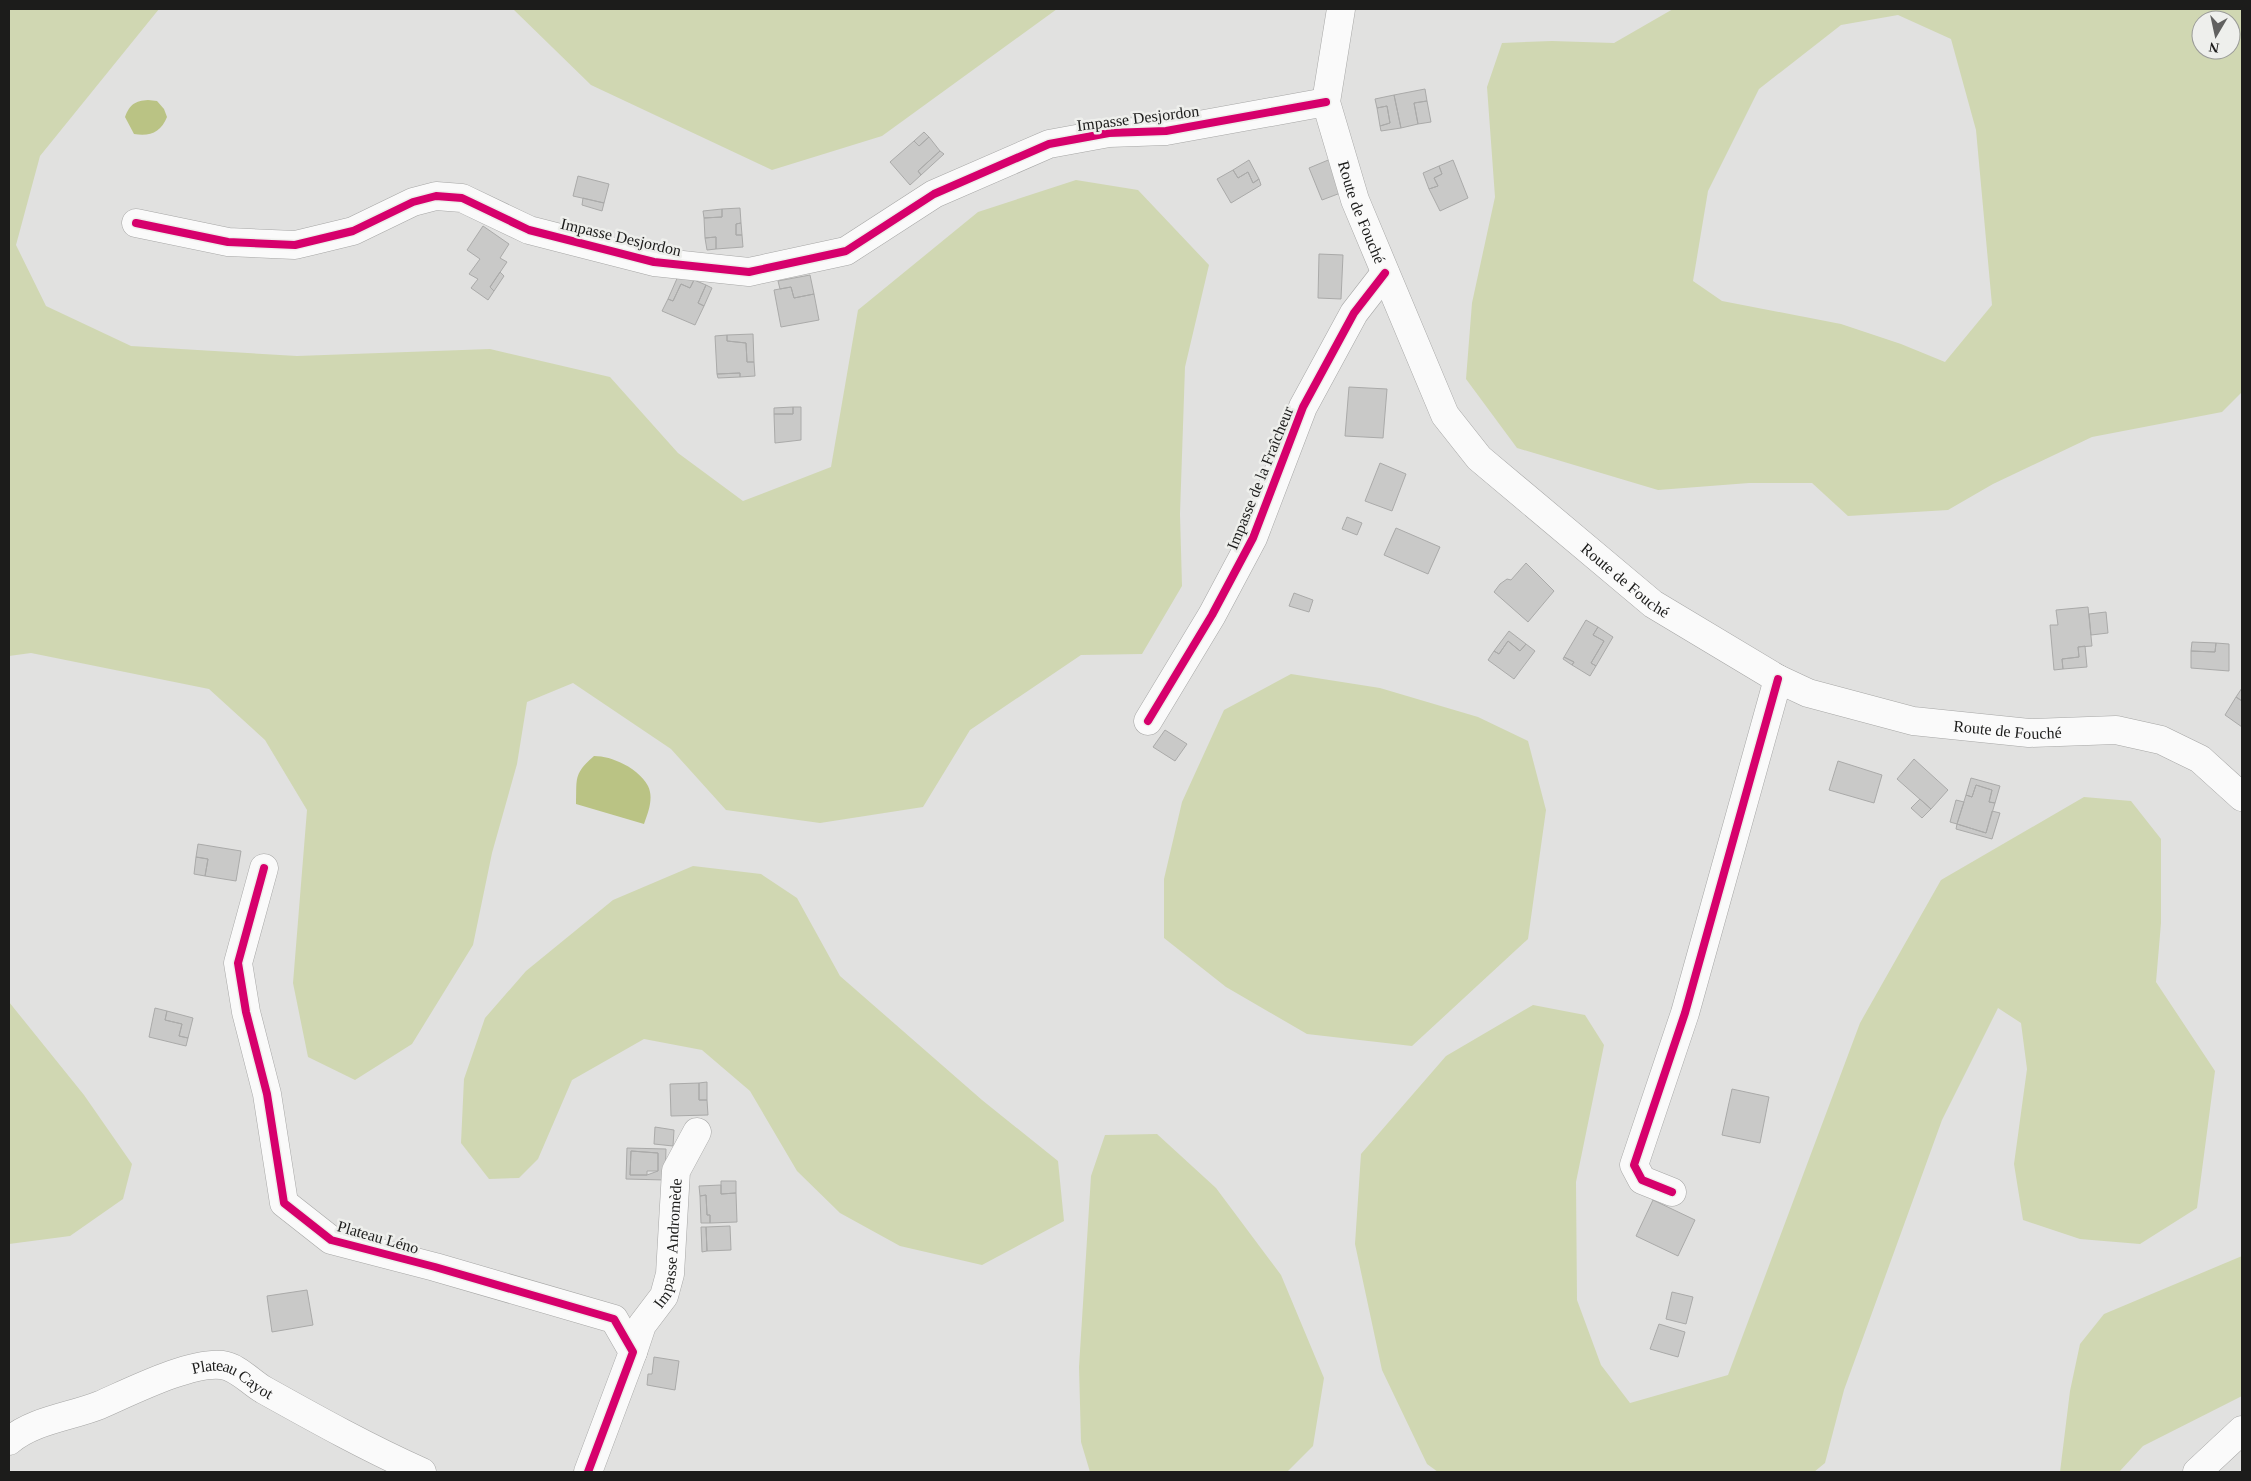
<svg xmlns="http://www.w3.org/2000/svg" width="2251" height="1481" viewBox="0 0 2251 1481" font-family="'Times New Roman',serif">
<rect width="100%" height="100%" fill="#e1e1e0"/>
<path fill="#d0d7b2" fill-rule="evenodd" d="M9 9H159L40 156 16 245 46 306 131 346 297 356 490 349 610 377 678 453 743 501 831 467 858 310 978 212 1076 180 1138 190 1209 265 1185 367 1180 514 1182 586 1142 654 1081 655 970 730 923 807 820 823 726 810 671 749 573 683 527 702 517 764 492 853 473 945 412 1044 355 1080 308 1057 293 983 307 810 265 740 209 689 31 653 9 656Z
M513 9H1057L882 136 772 170 591 85Z
M1673 9H2242V392L2222 412 2092 437 1993 484 1948 510 1848 516 1812 483H1749L1658 490 1517 448 1466 379 1472 303 1495 197 1487 87 1502 43 1552 41 1614 43ZM1898 15 1951 39 1976 130 1992 305 1945 362 1901 344 1841 324 1722 301 1693 281 1708 191 1759 89 1841 25ZM2201 20H2231V50H2201Z
M1291 674 1380 688 1478 717 1528 741 1546 810 1528 939 1412 1046 1307 1034 1226 987 1164 938V879L1182 802 1224 710Z
M2084 797 2131 801 2161 839V923L2156 982 2215 1071 2197 1208 2140 1244 2080 1239 2023 1220 2014 1164 2027 1069 2021 1023 1998 1008 1942 1120 1844 1390 1825 1463 1814 1472H1438L1427 1464 1382 1370 1355 1244 1361 1154 1446 1056 1533 1005 1585 1015 1604 1045 1576 1182 1577 1300 1601 1365 1630 1403 1728 1375 1860 1023 1941 880Z
M693 866 761 874 797 898 840 976 982 1100 1058 1161 1064 1221 982 1265 900 1246 840 1213 797 1171 750 1091 702 1050 644 1039 572 1080 538 1159 519 1178 489 1179 461 1143 464 1079 485 1018 526 971 613 900Z
M9 1002 84 1095 132 1164 123 1199 70 1236 9 1244Z
M1157 1134 1216 1188 1281 1275 1324 1378 1313 1446 1287 1472H1090L1081 1442 1079 1367 1091 1176 1105 1135Z
M2242 1256V1396L2143 1446 2119 1472H2060L2070 1391 2080 1344 2104 1314Z"/>
<path fill="#bac384" d="M148 100 157 101 164 109 167 117C161 132 150 137 134 134L125 117C130 104 135 101 148 100Z
M594 756C613 756 639 769 648 786 654 798 648 813 644 824L576 804C577 779 573 774 594 756Z"/>
<path fill="#c9c9c8" stroke="#aaaaa9" fill-rule="evenodd" d="M1425 89 1427 101 1414 103 1418 124 1401 128 1394 95Z
M1394 95 1401 128 1381 131 1380 126 1390 123 1387 106 1377 108 1375 99Z
M1427 101 1431 122 1418 124 1414 103Z
M1387 106 1390 123 1380 126 1377 108Z
M924 132 929 137 919 146 914 141Z
M929 137 940 151 918 171 921 175 910 185 890 162 914 141 919 146Z
M940 151 944 154 921 175 918 171Z
M1338 156 1351 189 1322 200 1309 168Z
M1249 160 1259 179 1253 183 1248 172 1238 178 1233 170Z
M1453 160 1468 198 1440 211 1429 189 1438 186 1434 178 1442 174 1439 166Z
M1439 166 1442 174 1434 178 1438 186 1429 189 1423 173Z
M1233 170 1238 178 1248 172 1253 183 1259 179 1261 185 1231 203 1217 179Z
M578 176 609 184 604 203 573 196Z
M583 198 604 203 602 211 582 205Z
M740 208 741 223 736 224V235H742L743 247 716 249V237L705 238 704 218 722 217V209Z
M722 209V217L704 218 703 211Z
M741 223 742 235H736V224Z
M483 226 509 244 500 258 507 262 490 287 494 291 488 300 471 288 478 279 469 274 480 259 467 250Z
M716 237V249L707 250 705 238Z
M1319 254 1343 255 1341 299 1318 298Z
M500 272 504 276 494 291 490 287Z
M679 274 694 280 690 288 681 284 673 301 668 299Z
M810 275 814 294 794 298 791 287 780 289 778 281Z
M694 280 706 285 698 303 704 306 695 325 662 311 668 299 673 301 681 284 690 288Z
M706 285 712 288 704 306 698 303Z
M791 287 794 298 814 294 819 320 781 327 774 290Z
M753 334 754 362H747L746 343 727 341V335Z
M727 335V341L746 343 747 362H754L755 376 740 377V373L717 374 715 336Z
M740 373V377L718 378 717 374Z
M1349 387 1387 389 1383 438 1345 436Z
M793 407V414H774V408Z
M793 407H801V440L775 443 774 414H793Z
M1380 463 1406 474 1392 511 1365 501Z
M1347 517 1362 523 1357 535 1342 529Z
M1396 528 1440 547 1428 574 1384 555Z
M1526 563 1554 591 1528 622 1494 592 1500 584 1507 579 1511 580Z
M1294 593 1313 600 1309 612 1289 606Z
M2088 607 2092 646 2078 647 2079 657 2062 659 2063 669 2054 670 2050 625H2058L2056 610Z
M2106 612 2108 633 2091 635 2089 614Z
M1586 620 1598 627 1593 635 1604 641 1591 663 1596 666 1590 676 1572 665 1574 662 1564 657Z
M1598 627 1613 637 1596 666 1591 663 1604 641 1593 635Z
M1509 631 1526 644 1520 651 1508 641 1499 654 1494 651Z
M1508 641 1520 651 1526 644 1535 651 1514 679 1488 660 1494 651 1499 654Z
M2192 642 2216 643 2215 652 2191 651Z
M2216 643 2229 644V671L2191 668V651L2215 652Z
M2085 646 2087 667 2063 669 2062 659 2079 657 2078 647Z
M1564 657 1574 662 1572 665 1563 659Z
M2242 688V701L2236 697Z
M2236 697 2242 701V727L2225 715Z
M1165 730 1187 744 1175 761 1153 747Z
M1914 759 1948 790 1931 809 1897 779Z
M1838 761 1882 775 1874 803 1829 790Z
M1971 778 2000 786 1995 803 1989 802 1992 790 1976 785 1972 797 1966 795Z
M1976 785 1992 790 1989 802 1995 803 1986 833 1957 824 1966 795 1972 797Z
M1920 799 1931 809 1922 818 1911 808Z
M1956 800 1964 802 1957 824 1950 822Z
M1992 811 2000 813 1992 839 1956 829 1957 824 1986 833Z
M198 844 241 851 236 881 205 876 208 859 196 857Z
M196 857 208 859 205 876 194 874Z
M155 1008 167 1011 165 1020 182 1024 179 1036 188 1038 186 1046 149 1037Z
M167 1011 193 1018 188 1038 179 1036 182 1024 165 1020Z
M707 1082V1100H699V1083Z
M699 1083V1100H707L708 1115 671 1116 670 1084Z
M1732 1089 1769 1097 1760 1143 1722 1135Z
M655 1127 674 1130 673 1146 654 1144Z
M627 1148 666 1149 665 1180 626 1179ZM631 1151 658 1153V1171L647 1175H630Z
M631 1151 658 1153V1171H647V1175H630Z
M721 1181H736V1193L721 1194Z
M721 1185V1194L736 1193 737 1222 710 1223V1215H707L706 1195 700 1196 699 1186Z
M706 1195 707 1215H710V1223H701L700 1196Z
M1653 1200 1695 1220 1678 1256 1636 1236Z
M730 1226 731 1250 707 1251 706 1227Z
M701 1227H706L707 1251 702 1252Z
M307 1290 313 1325 272 1332 267 1296Z
M1672 1292 1693 1297 1686 1324 1666 1319Z
M1659 1324 1685 1332 1678 1357 1650 1349Z
M654 1357 679 1361 675 1390 647 1385 648 1374H652Z"/>
<g fill="none" stroke-linecap="round" stroke-linejoin="round">
<g stroke="#a6a6a5" stroke-width="29">
<g id="minor">
<path d="M136 223 228 242 295 245 353 231 413 202 436 196 462 198 529 230 654 262 749 272 846 251 934 194 1049 144 1109 133 1166 131 1326 102"/>
<path d="M1148 721 1212 615 1253 538 1303 407 1354 313 1385 273"/>
<path d="M264 868 238 963 246 1012 267 1094 284 1203 331 1240 435 1267 614 1319 633 1352 588 1472"/>
<path d="M1672 1192 1642 1180 1634 1165 1685 1013 1778 679"/>
<path id="s1" d="M633 1352 642 1325 664 1296 670 1274 676 1171 697 1132"/>
<path id="s2" d="M9 1441C34 1420 70 1417 100 1405 130 1392 191 1361 222 1365 238 1367 250 1382 264 1390 316 1419 368 1448 422 1472"/>
<path d="M2197 1472 2242 1430"/>
</g>
</g>
<g stroke="#a6a6a5" stroke-width="29">
<g id="major">
<path id="s3" d="M1341 9 1326 102 1355 200 1445 415 1479 458 1653 604 1778 679 1808 693 1913 721 2029 733 2116 730 2161 740 2200 759 2242 797"/>
</g>
</g>
<use href="#minor" stroke="#fafafa" stroke-width="28"/>
<use href="#major" stroke="#fafafa" stroke-width="28"/>
<g stroke="#eeefec" stroke-width="11">
<path id="cycleway" d="M136 223 228 242 295 245 353 231 413 202 436 196 462 198 529 230 654 262 749 272 846 251 934 194 1049 144 1109 133 1166 131 1326 102
M1148 721 1212 615 1253 538 1303 407 1354 313 1385 273
M264 868 238 963 246 1012 267 1094 284 1203 331 1240 435 1267 614 1319 633 1352 588 1472
M1672 1192 1642 1180 1634 1165 1685 1013 1778 679"/>
</g>
<use href="#cycleway" stroke="#d6006c" stroke-width="8"/>
</g>
<g text-anchor="middle" dominant-baseline="central" stroke-width="5" stroke-linejoin="round" paint-order="stroke">
<g font-size="16" fill="#1c1c1b" stroke="#eeefec">
<text transform="translate(1138 118) rotate(-7)">Impasse Desjordon</text>
<text stroke="none"><textPath href="#s3" startOffset="210">Route de Fouché</textPath></text>
<text transform="translate(621 237) rotate(13)">Impasse Desjordon</text>
<text transform="translate(1260 478) rotate(-68)">Impasse de la Fraîcheur</text>
<text stroke="none"><textPath href="#s3" startOffset="675">Route de Fouché</textPath></text>
<text stroke="none"><textPath href="#s3" startOffset="1094">Route de Fouché</textPath></text>
<text transform="translate(378 1237) rotate(16)">Plateau Léno</text>
<text stroke="none"><textPath href="#s1" startOffset="118">Impasse Andromède</textPath></text>
<text stroke="none"><textPath href="#s2" startOffset="242">Plateau Cayot</textPath></text>
</g>
</g>
<rect width="2251" height="1481" fill="none" stroke="#1c1c1b" stroke-width="20"/>
<g transform="translate(2216 35) rotate(189)"><circle r="24" fill="#eeefec" stroke="#9a9b98"/>
<path d="M0-4L9 19L0 12L-9 19Z" fill="#616160"/>
<text y="-8" font-size="14" font-weight="bold" text-anchor="middle" fill="#1c1c1b">N</text>
</g>
</svg>
